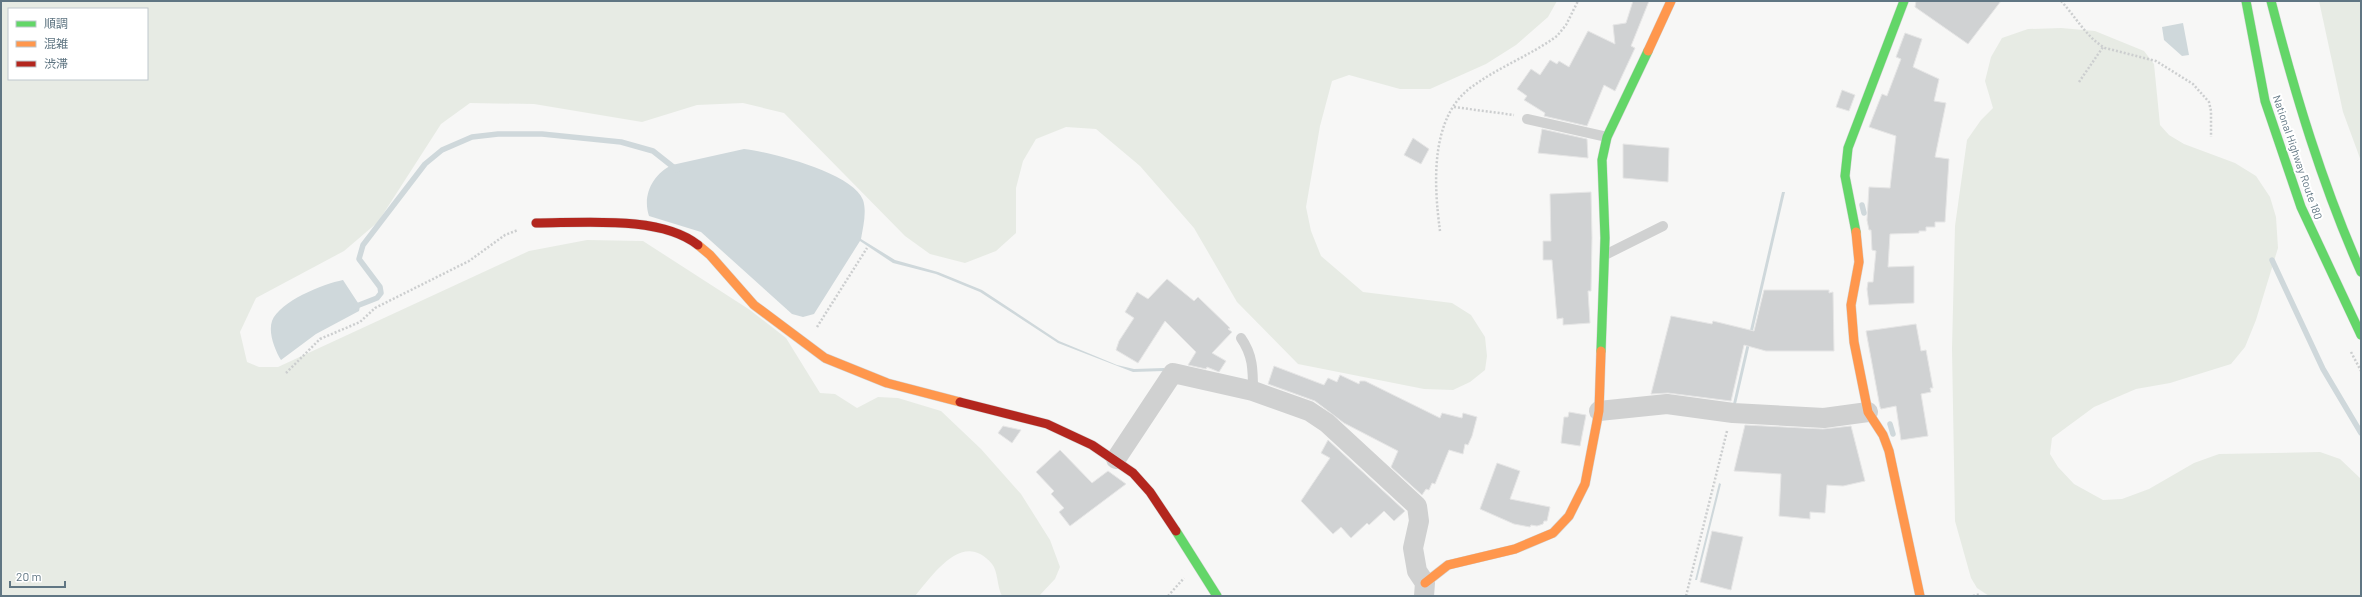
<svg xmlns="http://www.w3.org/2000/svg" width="2362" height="597" viewBox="0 0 2362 597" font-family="Barlow,'Noto Sans JP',sans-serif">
<rect width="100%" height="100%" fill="#f7f7f6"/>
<path fill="#e7ebe4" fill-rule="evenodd" d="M1 1H1557L1548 17 1516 45 1486 64 1430 89H1400L1349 75 1332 81 1320 126 1306 207 1311 231 1321 256 1363 292 1452 303 1471 315 1485 337 1487 356 1485 370 1470 382 1453 390 1424 389 1298 364 1237 302 1194 228 1140 166 1096 129 1066 127 1036 139 1023 161 1016 188V233L996 251 965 263 930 254 905 236 784 113 743 103 697 105 642 122 534 104 470 103 441 124 378 222 344 251 256 298 240 332 247 362 259 367H278L529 251 587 240 643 241 750 310 786 338 820 393 835 394 857 408 878 397 898 398 941 411 981 449 1021 494 1050 540 1060 567 1055 579 1039 596H1002C997 587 998 571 992 564 963 529 933 575 915 596H1ZM9 9H147V79H9Z
M2319 1H2361V161L2343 112Z
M2061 28 2095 31 2144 51 2154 64 2160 125 2169 135 2184 144 2235 163 2256 176 2270 197 2276 217 2278 248 2256 320 2245 347 2231 364 2170 383 2136 389 2094 407 2052 438 2050 454 2058 467 2074 484 2103 500 2122 499 2149 489 2194 463 2219 454 2320 452 2340 459 2361 479V596H1989L1977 588 1971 578 1955 521 1952 349 1955 226 1967 140 1981 120 1993 108 1985 81 1991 57 2002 38 2028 29Z"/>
<path fill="#cfd8db" d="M2183 23 2189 55 2182 56 2164 40 2162 27Z
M744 149C770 152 853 173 863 200 867 212 863 227 861 239L895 260 938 272 982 290 1059 341 1117 365 1134 369 1164 368V371L1133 372 1058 343 980 292 936 274 893 263 860 241 814 314 803 317 792 314 701 232 649 216C642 195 653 174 672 165Z
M1782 192H1785L1736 404H1733Z
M343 280 360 306 359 311 316 334 281 360C275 350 268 333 272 321 280 301 323 284 343 280Z
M1719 483 1721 484 1697 580H1695Z"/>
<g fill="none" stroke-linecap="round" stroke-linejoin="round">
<path stroke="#cfd8db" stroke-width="5.5" d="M1862 205 1864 213
M2272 260 2323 369 2361 433
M354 307 377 298 381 293 380 287 359 259 363 245 425 164 442 150 472 137 498 134H542L621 142 653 151 677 170
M1890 424 1893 434"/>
</g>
<path fill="#d0d2d3" stroke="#e6e6e6" d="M1633 1H1649L1631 46 1635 48 1615 91 1604 85 1587 126 1544 116 1545 113 1524 100 1527 96 1517 89 1531 69 1540 75 1550 60 1557 64 1559 61 1569 67 1588 31 1615 44 1613 25 1626 23Z
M1916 1H2001L1968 44 1915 7Z
M1905 33 1922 39 1913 67 1939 79 1934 101 1946 103 1935 157 1949 159 1945 222H1935V227H1926V231H1919V233L1890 234 1888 267 1914 266V303L1869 305 1867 289 1868 282H1873L1876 251 1872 250 1871 230H1869L1867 220 1869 187 1890 188 1896 136 1869 127 1882 94 1887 96 1901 59 1896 57Z
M1842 90 1855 95 1849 111 1836 107Z
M1542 129 1587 139 1588 158 1538 153Z
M1413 138 1429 149 1421 164 1404 155Z
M1623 144 1669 148 1668 182 1623 178Z
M1591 192 1592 238 1591 291H1588L1590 323 1563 325V318L1557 319 1552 260H1543V241H1551L1550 194Z
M1167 279 1194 301 1198 297 1230 328 1228 329 1232 332 1212 353 1226 361 1219 372 1207 367 1206 369 1188 365 1196 352 1165 321 1138 363 1116 350 1119 341 1134 318 1125 312 1137 292 1148 299Z
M1764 290H1829V293L1833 292 1834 351H1766L1744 345 1731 401 1668 393 1651 394 1671 316 1712 324 1713 321 1754 331Z
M1916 324 1921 351 1926 350 1933 388H1930L1931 392 1921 394 1928 436 1901 440 1896 406 1881 409 1880 407 1866 331Z
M1274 366 1324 385 1328 378 1337 382 1340 375 1359 384 1360 381H1365L1440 418 1442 413 1462 418 1463 413 1477 417 1472 436 1468 445 1465 444 1463 454 1449 450 1435 484 1432 483 1429 490 1426 489 1422 495 1391 467 1398 451 1344 423 1315 401 1268 384Z
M1569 412 1586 415 1580 446 1561 443 1564 417H1568Z
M1745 425 1823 429 1851 426 1865 481 1843 486 1827 485 1825 513 1810 512V519L1779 516 1781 474 1734 471Z
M1003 426 1021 430 1012 443 998 433Z
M1328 440 1405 511 1394 521 1384 511 1369 525 1367 523 1351 538 1341 527 1333 534 1301 501 1330 458 1321 453Z
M1060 450 1092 483 1108 471 1126 484 1070 526 1059 512 1064 508 1051 494 1054 491 1036 472Z
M1497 463 1520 471 1510 499 1550 507 1547 521H1544L1543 524 1537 526 1531 525 1530 527 1514 524 1480 509Z
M1712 531 1743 537 1731 590 1700 582Z"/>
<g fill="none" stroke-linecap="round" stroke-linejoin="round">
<g stroke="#d4d5d5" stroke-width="10">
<path id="fast" d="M2246 1 2265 101 2301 207 2361 335
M2271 1C2295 94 2322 184 2361 272
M1856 232 1845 176 1848 148 1904 1
M1601 351 1605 238 1602 160 1607 137 1648 51
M1176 531 1217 596"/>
</g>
<g stroke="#d4d5d5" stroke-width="10">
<path id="slow" d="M1648 51 1671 1
M1856 232 1859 262 1851 305 1854 342 1868 412 1883 435 1889 451 1920 596
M698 245 710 255 754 305 825 358 887 383 960 402
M1425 583 1448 565 1515 549 1553 533 1569 516 1585 484 1599 411 1601 351"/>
</g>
<g stroke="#d4d5d5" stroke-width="10">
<path id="jam" d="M536 223C582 223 661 215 698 245
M960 402 1047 424 1092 445 1133 473 1150 492 1176 531"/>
</g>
<path stroke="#cccecf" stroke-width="2.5" stroke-dasharray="2 2" stroke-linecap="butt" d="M2061 1C2076 17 2086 37 2105 48L2156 61 2193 84 2209 102 2211 111V137
M2079 82 2103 47
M1454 107 1514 115
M1440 231C1434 186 1429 116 1473 86 1499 67 1531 55 1557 36L1566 25 1578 1
M817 327 867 248
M2351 352 2361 371
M286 373 320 339 360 322 375 308 469 261 505 235 518 230
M1168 596 1184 578
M1686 596 1727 431
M1973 596 1980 594"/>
<path stroke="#d0d1d1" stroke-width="10" d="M1527 119 1607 137
M1605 255 1663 226
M1241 338C1253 355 1253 370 1253 391"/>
<path stroke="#d0d1d1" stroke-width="20" d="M1599 411 1667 404 1733 413 1824 418 1868 412
M1116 459 1173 373 1253 391 1309 411 1327 423 1417 506 1419 521 1413 548 1417 571 1425 583 1424 596"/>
<use href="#fast" stroke="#63d668" stroke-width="9"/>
<use href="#slow" stroke="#ff974d" stroke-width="9"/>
<use href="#jam" stroke="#b3261e" stroke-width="9"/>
</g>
<g text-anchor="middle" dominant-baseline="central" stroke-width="4" stroke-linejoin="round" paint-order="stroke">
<g font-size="11" fill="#607683" stroke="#fff">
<text transform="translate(2298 157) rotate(71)">National Highway Route 180</text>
</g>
</g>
<rect width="2362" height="597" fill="none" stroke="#607683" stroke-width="4"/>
<rect x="8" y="8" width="140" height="72" fill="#ffffff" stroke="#bfc8cd"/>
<rect x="16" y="21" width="20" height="6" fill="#63d668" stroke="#bfc8cd"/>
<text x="44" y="28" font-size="12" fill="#607683">順調</text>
<rect x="16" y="41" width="20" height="6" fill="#ff974d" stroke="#bfc8cd"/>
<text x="44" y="48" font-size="12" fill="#607683">混雑</text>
<rect x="16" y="61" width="20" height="6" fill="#b3261e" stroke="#bfc8cd"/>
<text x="44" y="68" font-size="12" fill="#607683">渋滞</text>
<path d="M10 581v6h55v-6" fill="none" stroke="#607683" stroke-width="2"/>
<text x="16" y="581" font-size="12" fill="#607683" stroke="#ffffff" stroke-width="3" paint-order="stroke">20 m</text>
</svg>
